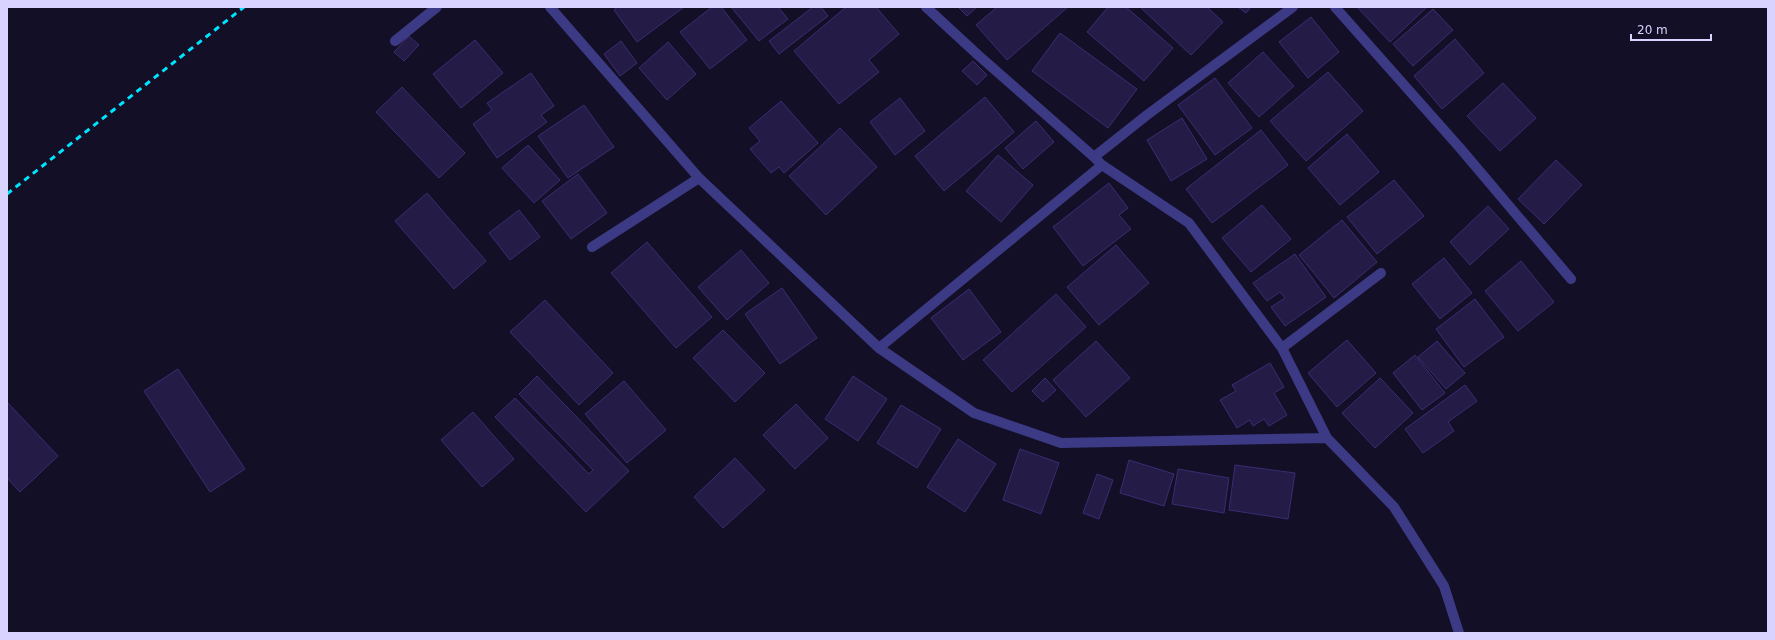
<svg xmlns="http://www.w3.org/2000/svg" width="1775" height="640" viewBox="0 0 1775 640" font-family="'DejaVu Sans',sans-serif">
<rect width="100%" height="100%" fill="#130f26"/>
<path fill="#241b47" stroke="#3b2d73" d="M617 7H684L637 42 614 10Z
M712 7H721L747 40 710 69 680 32Z
M731 7H778L788 19 759 41Z
M813 7H821L828 16 779 54 769 41Z
M846 7H876L899 34 869 60 879 72 839 104 794 51Z
M958 7H977L967 16Z
M997 7H1068L1007 60 976 25Z
M1108 7H1126L1173 48 1144 81 1087 32Z
M1140 7H1207L1223 22 1191 55Z
M1238 7H1251L1246 13Z
M1357 7H1427L1390 42Z
M1433 9 1453 30 1413 66 1393 44Z
M1311 17 1339 52 1308 78 1279 42Z
M1060 33 1137 89 1108 128 1032 71Z
M409 36 419 45 404 61 394 52Z
M1455 39 1484 73 1442 109 1414 76Z
M475 40 503 73 461 108 433 74Z
M621 41 637 63 620 76 604 54Z
M668 42 696 74 667 100 639 68Z
M1263 52 1294 86 1259 117 1228 83Z
M973 61 987 75 977 85 962 71Z
M1328 72 1363 111 1306 161 1270 121Z
M531 73 554 106 541 115 547 122 497 158 473 124 492 110 487 103Z
M1215 78 1252 128 1215 155 1178 105Z
M1503 83 1536 118 1500 151 1467 116Z
M402 87 465 153 439 178 376 112Z
M985 97 1014 132 944 191 915 156Z
M900 98 925 131 895 155 870 122Z
M781 101 818 143 784 173 779 167 771 173 750 149 760 141 749 128Z
M584 105 614 147 568 178 538 136Z
M1182 118 1207 159 1171 181 1147 140Z
M1036 121 1054 142 1023 169 1005 148Z
M840 128 877 167 826 215 789 176Z
M1261 130 1288 165 1212 223 1186 189Z
M1347 134 1379 172 1340 205 1308 168Z
M528 145 560 180 534 203 502 168Z
M998 155 1033 185 1001 222 966 191Z
M1556 160 1582 185 1544 224 1518 199Z
M578 174 607 213 571 239 542 201Z
M1394 180 1424 216 1377 254 1347 217Z
M1109 183 1128 208 1119 215 1131 229 1083 266 1053 227Z
M427 193 486 261 454 289 395 221Z
M1262 205 1291 239 1251 272 1222 238Z
M1488 206 1509 229 1470 265 1450 242Z
M519 210 540 237 510 260 489 233Z
M1342 220 1377 262 1334 298 1299 255Z
M647 242 712 317 676 348 611 273Z
M1116 245 1149 283 1099 325 1067 287Z
M741 250 769 283 727 320 698 287Z
M1295 254 1326 297 1285 326 1271 307 1285 298 1280 292 1267 301 1253 283Z
M1444 258 1472 293 1440 319 1412 284Z
M1521 261 1554 302 1518 331 1485 291Z
M782 288 817 338 780 364 745 314Z
M969 289 1001 332 963 360 931 318Z
M1056 294 1086 327 1012 392 983 360Z
M1475 299 1504 337 1464 367 1436 329Z
M545 300 613 373 579 405 510 332Z
M723 330 765 373 735 402 693 358Z
M1347 340 1376 373 1337 407 1308 373Z
M1096 341 1130 378 1086 417 1053 380Z
M1437 341 1465 373 1446 389 1418 357Z
M1415 355 1445 393 1422 410 1393 373Z
M1270 363 1284 387 1274 393 1287 415 1269 426 1264 419 1253 426 1250 420 1237 428 1220 400 1236 391 1232 385Z
M178 369 245 469 210 492 144 391Z
M537 376 629 471 586 512 495 417 515 398 589 474 593 470 519 394Z
M853 376 887 399 858 441 825 419Z
M1045 378 1056 390 1043 402 1032 391Z
M1380 378 1413 413 1375 448 1342 413Z
M624 381 666 430 627 463 585 414Z
M1465 385 1477 401 1448 422 1454 431 1423 453 1405 429Z
M7 402 58 456 20 492 7 478Z
M796 404 828 438 795 469 763 435Z
M901 405 941 429 917 468 877 443Z
M473 412 514 459 482 487 441 440Z
M958 439 996 464 965 512 927 487Z
M1020 449 1059 463 1041 514 1003 500Z
M735 458 765 490 723 528 694 497Z
M1129 460 1174 474 1164 506 1120 493Z
M1235 465 1295 473 1288 519 1229 510Z
M1178 469 1229 478 1224 513 1172 504Z
M1097 474 1113 480 1099 519 1083 513Z"/>
<g fill="none" stroke-linecap="round" stroke-linejoin="round">
<path stroke="#3d3a85" stroke-width="10" d="M550 7 699 178 879 348 974 413 1061 443 1327 438
M926 7 978 55 1094 157 1147 115 1293 7
M1335 7 1460 148 1571 279
M395 41 437 7
M1094 157 1102 165 1189 223 1282 348 1327 438 1394 507 1444 586 1459 633
M592 247 699 178
M879 348 1102 165
M1282 348 1381 273"/>
<path stroke="#00e5ff" stroke-width="3" stroke-dasharray="6 5" stroke-linecap="butt" d="M7 194 244 7"/>
</g>
<rect width="1775" height="640" fill="none" stroke="#d9d4ff" stroke-width="16"/>
<path d="M1631 34v6h80v-6" fill="none" stroke="#d9d4ff" stroke-width="2"/>
<text x="1637" y="34" font-size="12" fill="#d9d4ff" stroke="#130f26" stroke-width="3" paint-order="stroke">20 m</text>
</svg>
